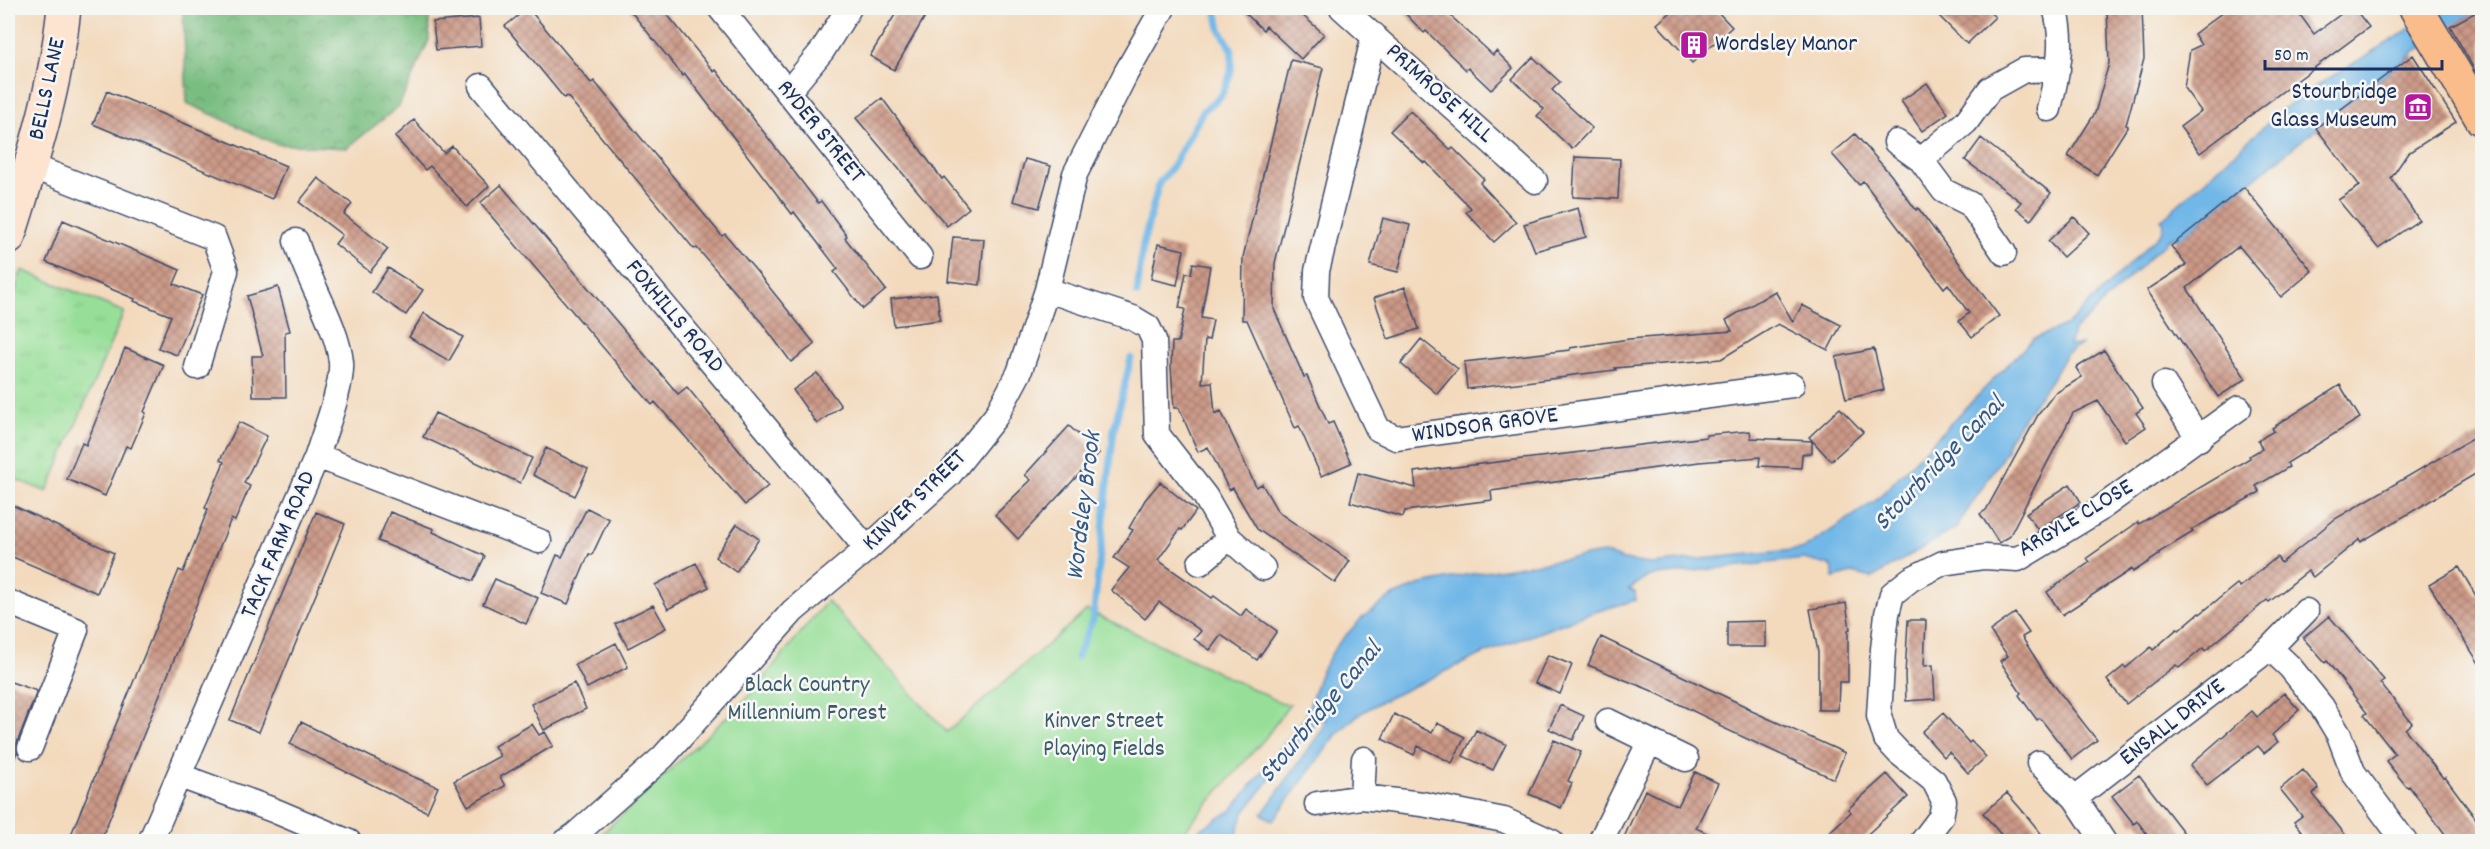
<svg xmlns="http://www.w3.org/2000/svg" width="2490" height="849" viewBox="0 0 2490 849" font-family="Dekko,sans-serif">
<defs>
<pattern id="grass-tufts" width="24" height="20" patternUnits="userSpaceOnUse" patternTransform="scale(1.5)"><rect width="24" height="20" fill="#97df98"/><path d="M3 7l-1-3M5 7V3M7 7l1-3M15 17l-1-3M17 17v-4M19 17l1-3" fill="none" stroke="#82c085"/></pattern>
<pattern id="forest-crowns" width="20" height="18" patternUnits="userSpaceOnUse" patternTransform="scale(1.5)"><rect width="20" height="18" fill="#79be80"/><path d="M2 6a3 3 0 1 1 6 0M12 15a3 3 0 1 1 6 0" fill="none" stroke="#629b6c"/></pattern>
<pattern id="building-cross-hatch" width="8" height="8" patternUnits="userSpaceOnUse" patternTransform="scale(1.5)"><rect width="8" height="8" fill="#cc9986"/><path d="M0 0l8 8M0 8l8-8" fill="none" stroke="#a57d71"/></pattern>
</defs>
<rect width="100%" height="100%" fill="#f6f6f2"/>
<filter id="ink" filterUnits="userSpaceOnUse"><feTurbulence type="fractalNoise" baseFrequency=".0167" numOctaves="2"/><feDisplacementMap in="SourceGraphic" scale="12" xChannelSelector="R" yChannelSelector="G"/><feConvolveMatrix kernelMatrix="1 2 1 2 8 2 1 2 1" color-interpolation-filters="sRGB"/></filter>
<filter id="wash" filterUnits="userSpaceOnUse"><feTurbulence type="fractalNoise" baseFrequency=".008" numOctaves="4" result="noise"/><feDisplacementMap in="SourceGraphic" scale="24" xChannelSelector="R" yChannelSelector="G"/><feGaussianBlur stdDeviation="1.35" result="paint"/><feColorMatrix in="noise" values="0 0 0 0 0 0 0 0 0 0 0 0 0 0 0 0 0 1.4 0 .05"/><feComposite in="paint" operator="in"/></filter>
<g filter="url(#wash)">
<rect width="100%" height="100%" fill="#f3dabd"/>
<path fill="url(#grass-tufts)" stroke="#59877b" stroke-width="1.5" d="M22 270 124 312 47 492 8 476V311Z"/>
<path fill="url(#forest-crowns)" stroke="#4a766f" stroke-width="1.5" d="M183 8H429V40L399 106 347 148 276 144 187 103Z"/>
<path fill="#97df98" stroke="#59877b" stroke-width="1.5" d="M827 601 947 732 1087 610 1284 704H1290L1266 737 1175 841H594L746 699Z"/>
<path fill="#71b7e7" stroke="#4673a2" stroke-width="1.5" d="M2439 8 2482 9C2439 32 2402 62 2363 92 2300 141 2239 191 2178 241L2174 237 2167 241 2073 332 2069 346 2083 344 2066 354 2051 380 2008 440 2007 450 1956 528 1872 578 1852 573 1834 578 1832 566 1804 559 1649 576 1629 589 1635 592 1636 600 1585 615 1483 654 1380 702 1358 715 1337 734 1273 821 1262 814 1322 730 1326 719 1314 723 1243 814 1235 841 1188 842 1196 832 1232 810 1306 716 1320 674 1336 646 1361 619 1389 598 1418 585 1465 575 1604 553 1624 560 1650 564 1803 549 1875 501 2033 339 2067 325 2162 232 2164 224 2161 220 2283 109 2321 83 2394 39Z"/>
<g fill="none" stroke-linecap="round" stroke-linejoin="round">
<path stroke="#71b7e7" stroke-width="7" d="M1137 293 1143 244 1159 183 1173 166 1203 111 1221 96 1231 73 1232 50 1220 29 1216 8
M1077 657 1093 619 1114 429 1131 358"/>
</g>
<g id="blocks">
<path fill="url(#building-cross-hatch)" d="M528 8 591 83 594 81 722 236 725 234 757 272 815 344 791 362 762 323 697 248 694 249 567 96 564 98 505 26Z
M628 8H662L714 72 716 70 818 203 821 201 847 236 845 238 886 290 863 309 834 272 838 269 794 212 792 214 685 74 683 76Z
M899 8H930L894 70 870 56Z
M1240 8H1294L1324 34 1301 59 1266 26 1263 30Z
M1400 8H1442L1493 55 1496 51 1513 68 1491 90 1468 68 1466 70 1426 31 1424 33Z
M1676 8H1714L1732 27 1692 63 1657 24Z
M1931 8H1985L1995 17 1967 44Z
M2107 8H2142L2144 59 2126 125 2128 126 2097 175 2068 156 2095 113 2109 63Z
M2228 8H2295L2314 34 2349 8H2354L2369 27 2200 153 2180 127 2201 111 2184 88 2190 50 2201 45 2194 34Z
M2482 9V83L2450 26Z
M479 18 481 46 436 50 433 22Z
M2413 55 2456 122 2408 153 2391 178 2419 220 2378 248 2338 200 2360 186 2316 128Z
M1533 57 1560 82 1552 90 1592 128 1572 149 1537 116 1544 109 1512 79Z
M1291 60 1323 68 1275 263 1274 309 1304 377 1307 376 1328 424 1333 422 1351 463 1321 476 1299 426 1295 428 1247 320H1242L1243 257Z
M1927 83 1948 113 1922 131 1901 101Z
M107 91 286 166 272 199 93 124Z
M882 98 942 179 944 177 969 208 947 226 856 118Z
M1410 111 1451 150 1453 148 1484 179 1480 183 1516 222 1494 242 1466 212 1471 208 1426 162 1424 163 1390 131Z
M414 120 444 153 452 146 489 186 467 207 430 166 425 170 395 137Z
M1855 134 1891 175 1916 210 1918 208 1999 316 1972 337 1959 321 1969 313 1948 284 1944 288 1863 181 1859 185 1832 154Z
M1981 138 2051 193 2031 220 2016 208 2021 202 1965 160Z
M1575 157 1620 159 1618 199 1573 197Z
M1025 159 1051 166 1039 208 1013 201Z
M318 178 352 204 344 214 388 249 370 272 335 244 342 235 299 202Z
M501 185 678 394 687 387 768 486 745 505 655 402 652 405 480 203Z
M2244 187 2312 271 2281 297 2239 246 2187 288 2246 379 2218 397 2147 290 2186 265 2171 246Z
M1578 208 1586 237 1535 251 1524 224Z
M2074 217 2089 233 2063 257 2048 241Z
M1383 218 1410 225 1398 272 1370 265Z
M63 220 180 270 174 284 202 295 177 355 158 348 171 316 134 301 135 299 46 262Z
M953 237 984 239 980 285 948 281Z
M1158 244 1184 250 1177 285 1151 279Z
M1193 263 1210 266 1201 318 1213 320 1209 340 1205 339 1202 383 1212 382 1215 414 1221 411 1256 487 1262 484 1278 512 1350 561 1335 583 1257 529 1233 488 1229 490 1208 447 1198 452 1179 408H1174L1171 367 1172 342H1178L1185 309 1179 308 1186 273 1191 274Z
M388 268 423 290 406 315 372 292Z
M278 287 290 331 285 332 286 397H253L252 356H263L247 296Z
M1405 287 1419 329 1388 339 1374 298Z
M1775 291 1793 322 1802 305 1841 325 1828 350 1778 324 1721 359 1615 368 1616 370 1566 376V377L1467 389 1464 362 1570 350V348L1629 339 1732 331 1726 320Z
M937 294 940 320 894 326 891 299Z
M424 313 463 337 449 361 409 337Z
M1421 339 1458 369 1437 394 1401 364Z
M125 348 164 365 144 412 146 413 131 448 126 446 105 496 67 479 82 443 86 445Z
M1874 349 1884 390 1846 399 1836 357Z
M2104 350 2143 408 2136 413 2146 427 2125 441 2098 401 2073 413 2009 537 1999 543 1980 514 1986 510 2038 415 2054 394 2082 377 2076 368Z
M817 373 841 406 817 424 793 390Z
M2340 385 2360 418 2287 463 2289 467 2256 486 2260 492 2191 530 2193 532 2158 553 2159 555 2133 572 2132 569 2062 615 2047 592 2090 562 2087 558 2138 522 2139 524 2250 458 2249 456 2262 449 2258 440 2274 431 2272 428Z
M1840 408 1863 432 1831 461 1809 437Z
M435 413 532 458 520 483 423 437Z
M239 422 267 436 244 483 250 486 235 521 231 519 100 842H68L179 570 183 572 208 509 205 508 224 462 220 460Z
M1069 426 1099 453 1018 539 995 515 1031 480 1025 475Z
M1750 431 1751 438 1812 441V453L1802 454 1801 468 1759 466 1760 457 1699 462 1491 491 1492 500 1405 511 1403 517 1350 502 1358 473 1416 488 1414 472 1706 437V435Z
M2482 433V470L2361 542 2360 539 2313 577 2308 571 2269 602 2267 600 2205 651 2203 648 2179 668 2176 665 2126 704 2107 680 2124 666 2126 668 2151 647 2153 650 2177 629 2179 630 2199 613 2200 614 2237 584 2240 587 2277 557 2281 563 2335 519Z
M546 448 588 469 575 496 533 475Z
M1160 482 1196 511 1182 530 1180 529 1158 560 1212 598 1214 596 1241 616 1246 609 1277 631 1257 660 1221 635 1210 650 1194 639 1201 631 1159 602 1145 619 1111 590 1129 568 1114 558 1133 530 1129 528 1145 500Z
M2070 484 2081 502 2038 530 2026 513Z
M8 503 114 553 97 593 8 555Z
M587 508 609 519 592 555 589 554 568 604 541 593 557 555 562 557Z
M316 512 345 524 259 732 230 720Z
M390 512 434 529 433 532 485 556 473 581 378 541Z
M737 524 759 539 736 572 715 557Z
M696 563 709 587 668 609 655 585Z
M2459 567 2476 596 2482 592V668L2429 585Z
M495 579 538 598 526 624 483 604Z
M1846 603 1850 629 1848 630V682H1839L1838 710H1818V652L1810 609Z
M653 605 666 628 628 648 615 624Z
M2015 613 2029 633 2022 637 2046 675 2097 740 2072 759 2040 718 2037 720 2019 695 2021 693 2000 661 2008 656 1990 631Z
M2329 616 2384 680 2380 683 2412 723 2405 729 2443 778 2445 777 2482 827V842H2451L2409 786 2407 787 2386 761 2395 754 2364 715 2367 713 2327 661 2325 663 2303 638Z
M1908 620H1926L1924 666 1933 665 1935 699 1906 701 1905 675Z
M1766 621V647H1727V622Z
M1601 637 1751 709 1745 708 1845 753 1834 779 1719 726 1720 724 1650 690 1588 665Z
M616 643 628 667 587 688 575 664Z
M1548 655 1572 665 1560 694 1535 683Z
M8 681 37 691 17 743V752L9 773Z
M574 683 586 709 544 730 531 704Z
M2284 693 2299 710 2272 735 2278 742 2264 753 2258 746 2207 785 2190 765 2252 711 2257 717Z
M1560 705 1584 716 1573 740 1549 729Z
M1943 713 1969 743 1971 741 1986 757 1968 773 1949 752 1944 757 1922 732Z
M1394 714 1432 733 1437 723 1465 737 1452 763 1418 746 1414 755 1382 739Z
M301 722 397 770 438 787 427 812 290 744Z
M532 724 539 735 545 732 553 746 500 777 505 786 468 806 454 781 500 756 494 746Z
M1476 730 1506 744 1493 770 1463 756Z
M1554 740 1581 752 1568 781 1572 783 1561 808 1529 794Z
M2303 770 2319 789 2313 794 2351 842H2310L2294 822 2302 816 2280 789Z
M1695 772 1718 783 1696 828 1725 842H1622L1645 790 1678 806Z
M1887 774 1908 797 1859 842H1819L1851 812 1848 809Z
M2139 775 2153 793 2191 842H2153L2137 821 2134 824 2112 796Z
M2007 793 2026 815 2048 842H2007L1983 813Z"/>
</g>
</g>
<g filter="url(#ink)">
<use href="#blocks" fill-opacity="0" stroke="#3b496c" stroke-width="1.5"/>
<g fill="none" stroke-linecap="round" stroke-linejoin="round">
<g stroke="#3b496c" stroke-width="27">
<path id="street" d="M720 8 920 257
M1342 8 1535 181
M1374 35 1317 271 1316 298 1378 429 1396 438 1792 385
M481 86 867 549
M788 92 822 51 849 8
M2049 109C2057 73 2066 44 2055 8
M1896 142 1921 160 1944 191 1970 204 2004 253
M1921 160 1966 122 1990 89 2024 70 2058 69
M31 166 214 238 226 271 197 367
M1047 290 1133 318 1148 327 1154 340 1157 434 1205 496 1229 538
M2164 384 2199 439
M317 456 539 541
M1200 563 1229 538 1263 568
M8 602 76 630 30 748
M2270 648 2306 611
M1608 721 1686 759
M2039 763 2075 798
M180 776 273 810 349 842
M1362 797 1364 759
M1317 804 1362 797 1422 804 1504 820 1552 842
M150 842 317 456C324 433 343 386 341 362 337 325 307 279 296 241
M565 842 575 835 663 757 793 611 867 549 949 475 996 416 1019 373 1047 290 1075 174 1126 73 1163 8
M1600 842 1649 743
M1922 842 1941 817 1944 801 1934 781 1899 753 1886 739 1879 716 1883 649 1887 614 1892 594 1911 579 1943 563 1984 557 2018 559 2097 511 2239 408
M2104 842 2075 798 2270 648 2290 667 2322 707 2339 735 2353 772 2405 842"/>
</g>
<g stroke="#3b496c" stroke-width="36">
<path id="secondary" d="M8 238C32 163 56 87 64 8"/>
</g>
<g stroke="#3b496c" stroke-width="36">
<path id="highway" d="M2416 8 2482 119"/>
</g>
<use href="#street" stroke="#fff" stroke-width="24"/>
<use href="#secondary" stroke="#fde4d1" stroke-width="33"/>
<use href="#highway" stroke="#fabc8b" stroke-width="33"/>
</g>
</g>
<defs>
<g id="building-square" transform="scale(1.5)"><rect x="-9" y="-9" width="18" height="18" rx="4" fill="#b5179e" stroke="#f6f6f2"/><path d="M-4-6H4V6H1V3H-1V6H-4ZM-2.5-4.3h1.7v1.8h-1.7ZM.8-4.3h1.7v1.8H.8ZM-2.5-1h1.7V.8h-1.7ZM.8-1h1.7V.8H.8Z" fill="#fff"/></g>
<g id="museum-square" transform="scale(1.5)"><rect x="-9" y="-9" width="18" height="18" rx="4" fill="#b5179e" stroke="#f6f6f2"/><path d="M0-6L6-3V-2H-6V-3ZM-5-1h2V3h-2ZM-1-1h2V3h-2ZM3-1h2V3H3ZM-6 4H6V6H-6Z" fill="#fff"/></g>
</defs>
<g fill-rule="evenodd">
<use href="#building-square" x="1694" y="45"/>
<use href="#museum-square" x="2418" y="107"/>
</g>
<g text-anchor="middle" dominant-baseline="central" stroke-width="5" stroke-linejoin="round" paint-order="stroke">
<g font-size="24" fill="#1b2f5e" stroke="#f6f6f2" text-anchor="start">
<text x="1715" y="45">Wordsley Manor</text>
<text x="2397" y="93" text-anchor="end">Stourbridge<tspan x="2397" dy="28">Glass Museum</tspan></text>
</g>
<g font-size="24" fill="#1b2f5e" stroke="#f6f6f2">
<text transform="translate(48 89) rotate(-78)">BELLS LANE</text>
<text transform="translate(1439 94) rotate(42)">PRIMROSE HILL</text>
<text transform="translate(820 132) rotate(51)">RYDER STREET</text>
<text transform="translate(674 317) rotate(50)">FOXHILLS ROAD</text>
<text transform="translate(1485 426) rotate(-8)">WINDSOR GROVE</text>
<text transform="translate(915 501) rotate(-44)">KINVER STREET</text>
<text transform="translate(2076 519) rotate(-31)">ARGYLE CLOSE</text>
<text transform="translate(279 545) rotate(-67)">TACK FARM ROAD</text>
<text transform="translate(2173 723) rotate(-38)">ENSALL DRIVE</text>
</g>
<g font-size="24" fill="#3a5b6c" stroke="#f6f6f2">
<text x="807" y="686">Black Country<tspan x="807" dy="28">Millennium Forest</tspan></text>
<text x="1104" y="722">Kinver Street<tspan x="1104" dy="28">Playing Fields</tspan></text>
</g>
<g font-size="26" font-style="italic" fill="#355887" stroke="#f6f6f2">
<text transform="translate(1940 464) rotate(-46)">Stourbridge Canal</text>
<text transform="translate(1085 506) rotate(-83)">Wordsley Brook</text>
<text transform="translate(1321 713) rotate(-50)">Stourbridge Canal</text>
</g>
</g>
<rect width="2490" height="849" fill="none" stroke="#f6f6f2" stroke-width="30"/>
<path d="M2265 60v9h177v-9" fill="none" stroke="#1b2f5e" stroke-width="3"/>
<text x="2274" y="60" font-size="18" fill="#1b2f5e" stroke="#f6f6f2" stroke-width="4.5" paint-order="stroke">50 m</text>
</svg>
